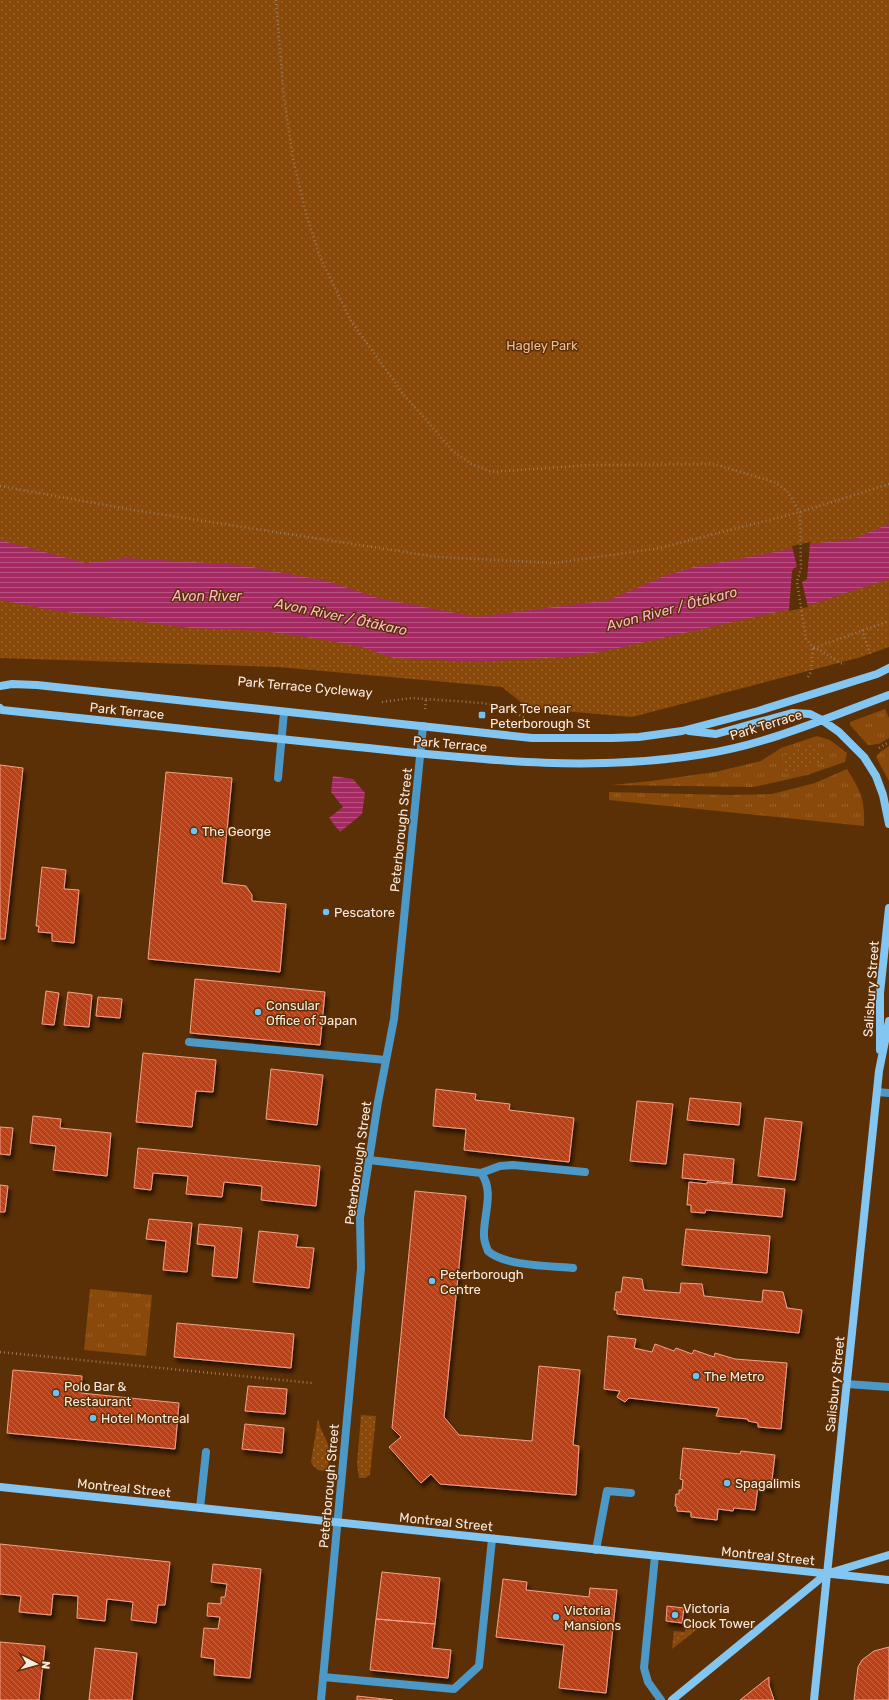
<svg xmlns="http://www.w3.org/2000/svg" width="889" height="1700" viewBox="0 0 889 1700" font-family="Rubik,sans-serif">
<defs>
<pattern id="grass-tufts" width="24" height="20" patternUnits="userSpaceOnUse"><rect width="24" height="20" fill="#88490a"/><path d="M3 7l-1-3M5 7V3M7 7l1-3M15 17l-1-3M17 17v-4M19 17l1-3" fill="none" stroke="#9a632d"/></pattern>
<pattern id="park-dots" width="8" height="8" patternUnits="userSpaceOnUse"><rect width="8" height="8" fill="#88490a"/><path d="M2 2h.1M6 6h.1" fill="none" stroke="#9a632d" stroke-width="1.8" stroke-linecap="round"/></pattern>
<pattern id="water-rules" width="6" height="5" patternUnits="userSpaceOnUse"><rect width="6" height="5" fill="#a52962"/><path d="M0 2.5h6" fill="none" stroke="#b75380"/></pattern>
<pattern id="building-back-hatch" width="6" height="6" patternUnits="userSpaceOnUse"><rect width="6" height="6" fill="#bc4117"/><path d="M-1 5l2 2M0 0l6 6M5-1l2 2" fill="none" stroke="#c96644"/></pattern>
<filter id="shadow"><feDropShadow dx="2.5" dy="4.5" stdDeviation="2" flood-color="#0009"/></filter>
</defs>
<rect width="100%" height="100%" fill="#5c3006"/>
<path fill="url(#grass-tufts)" d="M885 709 889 718V738L879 744 868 745 850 725V722Z
M817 736 830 740 847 753 845 762 807 775 754 787 612 785 651 781 715 772 761 761 781 748Z
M889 746V781L876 757 880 752Z
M847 769C861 792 865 799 864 826L609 800V792L728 795 772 794 815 783Z
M90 1289 152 1295 146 1356 84 1350Z"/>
<path fill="url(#park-dots)" d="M0 0H889V647L861 657 632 717 528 708 502 687 278 667 0 658Z
M810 745 821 752 829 760 782 775 783 755Z
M361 1415 376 1416 370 1475 365 1478H359L357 1464Z
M318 1418C320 1432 327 1437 329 1449 331 1456 328 1464 327 1471 319 1471 315 1470 311 1462Z
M687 1621 705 1623 672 1649 674 1631 685 1632Z"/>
<path fill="url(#water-rules)" d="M889 524V579L812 604 623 647 580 656 477 662 393 658 362 647 325 640 264 631 190 628 51 610 0 600V540L86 563 126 558 241 565 327 581 378 598 477 617 609 600 664 576 694 567 765 554 818 543 853 539Z
M333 776 353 779 365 793 362 814 340 832 329 818 343 807 331 792Z"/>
<path fill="#5c3006" d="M810 542 807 579 802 582 808 607 789 611 792 571 794 568 797 567 792 546Z"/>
<path fill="url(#building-back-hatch)" stroke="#f2a289" filter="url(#shadow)" d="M0 765 23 768 5 939H0Z
M166 772 232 778 222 883 246 886 252 895V901L286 904 280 972 148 959Z
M42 867 66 870 64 889 79 890 74 943 52 941V933L38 932 39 926H36Z
M195 979 325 992 320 1045 190 1033Z
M46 991 59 993 54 1025 42 1024Z
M68 992 92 995 89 1027 64 1025Z
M98 997 122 999 120 1018 96 1016Z
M143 1053 216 1060 213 1092 196 1091 192 1127 136 1122Z
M271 1069 323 1075 317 1125 266 1119Z
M436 1089 476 1094 475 1100 510 1104 509 1110 574 1118 569 1162 464 1150 466 1129 433 1126Z
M690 1098 741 1103 739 1125 687 1120Z
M637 1101 673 1104 666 1164 630 1161Z
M33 1116 61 1119 60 1128 111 1133 107 1176 53 1170 56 1146 30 1143Z
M765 1118 802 1122 795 1180 758 1176Z
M0 1127 13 1128 10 1155 0 1154Z
M138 1148 320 1166 316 1206 261 1200 262 1186 224 1182 222 1197 186 1194 188 1176 153 1173 151 1190 134 1188Z
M684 1154 734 1159 732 1183 682 1178Z
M689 1182 707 1184V1182L785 1189 782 1217 706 1210 705 1213 691 1212V1205H687Z
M0 1185 8 1186 5 1212H0Z
M415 1191 466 1196 444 1417 459 1435 532 1441 539 1366 580 1370 573 1445 579 1446 576 1495 440 1484 431 1474 421 1483 389 1447 401 1437 392 1428Z
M149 1219 192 1223 187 1272 163 1270 166 1241 146 1239Z
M199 1224 242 1228 237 1278 212 1276 215 1246 197 1244Z
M686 1229 770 1236 767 1273 682 1265Z
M259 1231 298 1235 296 1247 314 1248 309 1288 253 1282Z
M623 1277 642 1279 644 1290 680 1293 681 1283 702 1284 704 1296 762 1302 763 1290 783 1292 787 1308 802 1310 799 1333 617 1314V1310H614L616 1292H621Z
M177 1323 294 1334 291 1368 174 1357Z
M608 1336 636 1339 634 1348 652 1352 655 1344 674 1351 676 1348 692 1354 694 1350 714 1357 715 1353 735 1359 787 1363 781 1429 758 1427V1423L748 1421V1419L716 1416 719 1408 629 1398 625 1402 617 1397 620 1391 604 1389Z
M13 1370 82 1376 81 1393 179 1403 175 1449 7 1433Z
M248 1386 287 1389 285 1414 245 1411Z
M245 1424 284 1428 282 1453 242 1449Z
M683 1448 740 1454 741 1451 775 1455 771 1488 758 1486 755 1510 734 1508 733 1511 718 1509 717 1520 691 1517V1512L677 1511V1507L675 1506 676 1494H679V1490H682L683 1480 680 1479Z
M0 1544 170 1562 165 1605H158L156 1623 131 1620 133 1602 107 1599 105 1621 77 1618 78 1596 53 1594 51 1615 19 1612 21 1596 0 1594Z
M213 1564 261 1569 250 1678 214 1675 215 1659 201 1657 204 1628 218 1629 220 1617 207 1616 208 1603 221 1604V1597H225L227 1584 211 1582Z
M382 1572 440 1578 435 1624 376 1619Z
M503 1579 527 1582 526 1590 589 1597 590 1588 617 1590 606 1693 559 1688 564 1645 496 1637Z
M667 1606 684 1608 682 1623 666 1621Z
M376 1619 435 1624 432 1648 451 1650 448 1678 370 1670Z
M0 1642 45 1646 39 1700H0Z
M889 1647V1700H854L858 1667 862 1660 874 1651Z
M95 1648 137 1653 132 1700H89Z
M769 1677V1685L774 1700H740Z
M357 1696 393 1700H357Z"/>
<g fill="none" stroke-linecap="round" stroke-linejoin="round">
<path stroke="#9a7a5d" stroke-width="2.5" stroke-dasharray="1 3" stroke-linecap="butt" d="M276 0 284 97 293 159 307 217 320 257 351 321 404 395 453 451 471 464 492 472 589 465 714 464 774 482 787 491 800 512 801 568 797 582 806 639 813 648 820 650 840 663 845 664
M0 486 133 510 437 557 555 563 660 548 800 512 889 484
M862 630 871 656
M814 648 889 621
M808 677 811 672 813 648
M382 702 412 698 482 703 504 707 525 718
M425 709 426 699
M879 748 889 742
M0 1352 312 1383"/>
<path stroke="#4c98c6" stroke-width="8" d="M278 778 284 712
M189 1042 386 1060
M877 1092 889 1093
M369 1160 481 1173C495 1191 483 1216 484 1236 484 1241 486 1246 488 1251 504 1266 551 1266 573 1268
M481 1173 500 1166 513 1165 585 1172
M847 1384 889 1387
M200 1508 206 1452
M596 1550 607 1491 631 1493
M655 1556 644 1668 648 1682 661 1700
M323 1677 454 1689 479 1666 492 1539"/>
<path stroke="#4c98c6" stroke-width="8" d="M321 1700 361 1268 360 1218 378 1102 394 1019 423 726"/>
<path stroke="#82c6f1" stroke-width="8" d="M0 686 12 684 37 685 532 738H612L639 737 682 731 758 711 877 674 889 668
M0 708 2 710C117 722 233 734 348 746 467 758 585 774 704 754 768 744 829 717 889 695
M689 731 716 734 792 713 810 714 822 720 839 732 864 757 876 776 883 795 889 824
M880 1050V993L889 908
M0 1487 889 1580
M672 1700 826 1574 889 1555
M814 1700 879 1071 889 1021"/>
</g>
<g fill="#70c2f4" stroke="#5c3006" stroke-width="1.5">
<rect x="478" y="711" width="8" height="8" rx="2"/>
<circle cx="194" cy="831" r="4"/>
<circle cx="326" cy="912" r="4"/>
<circle cx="258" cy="1012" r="4"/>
<circle cx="432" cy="1281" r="4"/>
<circle cx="696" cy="1376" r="4"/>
<circle cx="56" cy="1393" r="4"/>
<circle cx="93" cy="1418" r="4"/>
<circle cx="727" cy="1483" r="4"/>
<circle cx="675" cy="1615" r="4"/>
<circle cx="556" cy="1617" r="4"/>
</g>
<g text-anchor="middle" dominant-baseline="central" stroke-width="3" stroke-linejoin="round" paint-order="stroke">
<g font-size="13" fill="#efbb96" stroke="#5c3006">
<text x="542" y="345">Hagley Park</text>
</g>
<g font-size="13" fill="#faebe1" stroke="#5c3006">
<text transform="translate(305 687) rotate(5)">Park Terrace Cycleway</text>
<text transform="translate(127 711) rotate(6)">Park Terrace</text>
<text transform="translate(766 725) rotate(-17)">Park Terrace</text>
<text transform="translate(450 744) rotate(5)">Park Terrace</text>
<text transform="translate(401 830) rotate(-84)">Peterborough Street</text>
<text transform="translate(871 989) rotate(-86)">Salisbury Street</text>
<text transform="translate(358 1163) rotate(-82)">Peterborough Street</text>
<text transform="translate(835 1384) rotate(-84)">Salisbury Street</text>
<text transform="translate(329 1486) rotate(-85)">Peterborough Street</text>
<text transform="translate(124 1488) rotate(6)">Montreal Street</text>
<text transform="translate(446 1522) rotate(6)">Montreal Street</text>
<text transform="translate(768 1556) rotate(6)">Montreal Street</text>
</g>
<g font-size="13" fill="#faebe1" stroke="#5c3006" text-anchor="start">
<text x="490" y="708">Park Tce near<tspan x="490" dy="15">Peterborough St</tspan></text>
<text x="202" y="831">The George</text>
<text x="334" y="912">Pescatore</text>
<text x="266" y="1005">Consular<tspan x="266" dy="15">Office of Japan</tspan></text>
<text x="440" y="1274">Peterborough<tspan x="440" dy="15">Centre</tspan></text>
<text x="704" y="1376">The Metro</text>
<text x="64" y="1386">Polo Bar &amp;<tspan x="64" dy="15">Restaurant</tspan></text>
<text x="101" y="1418">Hotel Montreal</text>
<text x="735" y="1483">Spagalimis</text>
<text x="683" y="1608">Victoria<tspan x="683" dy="15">Clock Tower</tspan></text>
<text x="564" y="1610">Victoria<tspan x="564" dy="15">Mansions</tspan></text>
</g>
<g font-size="14" font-style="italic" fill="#f9b8cd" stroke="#5c3006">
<text x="207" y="596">Avon River</text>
<text transform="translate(672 609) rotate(-15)">Avon River / Ōtākaro</text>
<text transform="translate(341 617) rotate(12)">Avon River / Ōtākaro</text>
</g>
</g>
<g transform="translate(36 1664) rotate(96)" stroke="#5c3006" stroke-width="3" paint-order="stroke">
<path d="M0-3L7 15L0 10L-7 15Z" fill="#faebe1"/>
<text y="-6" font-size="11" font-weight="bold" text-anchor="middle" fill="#faebe1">N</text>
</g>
</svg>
